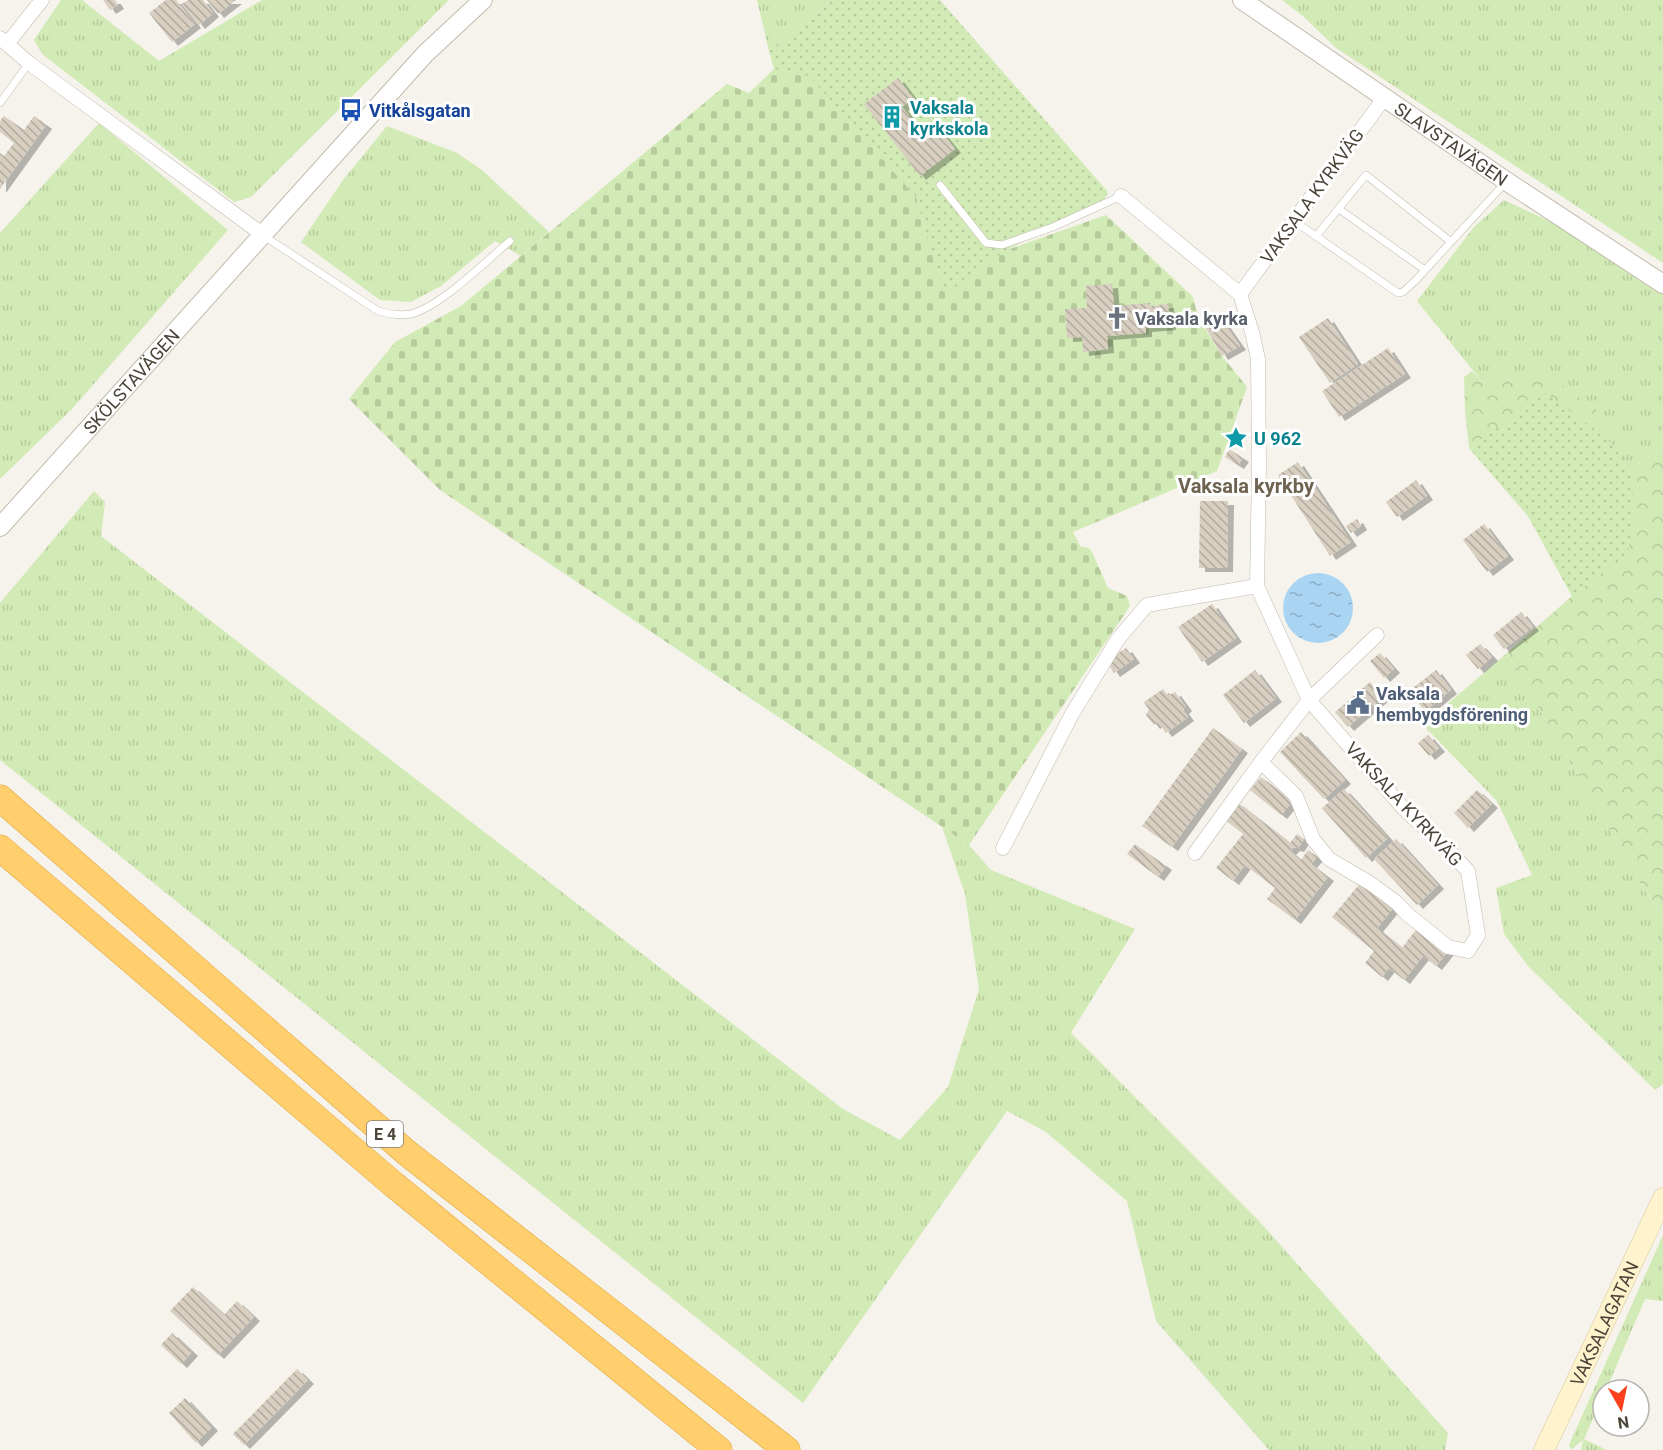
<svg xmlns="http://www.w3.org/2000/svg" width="1663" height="1450" viewBox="0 0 1663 1450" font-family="Roboto,sans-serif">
<defs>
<pattern id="grass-tufts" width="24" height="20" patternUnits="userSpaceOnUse" patternTransform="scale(1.5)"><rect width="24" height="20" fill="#d2eab5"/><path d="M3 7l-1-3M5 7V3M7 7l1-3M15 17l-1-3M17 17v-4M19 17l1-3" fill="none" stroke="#b6ca9c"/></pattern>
<pattern id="forest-crowns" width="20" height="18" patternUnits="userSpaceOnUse" patternTransform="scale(1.5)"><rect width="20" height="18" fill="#d2eab5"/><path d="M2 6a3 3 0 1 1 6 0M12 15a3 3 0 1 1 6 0" fill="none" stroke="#b6ca9c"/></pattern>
<pattern id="cemetery-stones" width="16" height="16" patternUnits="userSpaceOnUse" patternTransform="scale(1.5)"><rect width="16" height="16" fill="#d2eab5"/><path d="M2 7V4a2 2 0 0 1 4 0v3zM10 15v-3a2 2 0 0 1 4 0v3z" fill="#b6ca9c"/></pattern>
<pattern id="garden-dots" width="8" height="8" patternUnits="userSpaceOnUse" patternTransform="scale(1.5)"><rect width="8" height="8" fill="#d2eab5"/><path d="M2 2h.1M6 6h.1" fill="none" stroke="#b6ca9c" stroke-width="1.8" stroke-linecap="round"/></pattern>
<pattern id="water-ripples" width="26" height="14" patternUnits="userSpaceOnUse" patternTransform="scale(1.5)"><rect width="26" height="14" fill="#a9d4f2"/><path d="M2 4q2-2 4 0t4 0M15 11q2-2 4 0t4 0" fill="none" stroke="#8caec5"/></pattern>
<pattern id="building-back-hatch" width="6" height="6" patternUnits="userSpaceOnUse" patternTransform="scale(1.5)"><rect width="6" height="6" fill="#d8cfc1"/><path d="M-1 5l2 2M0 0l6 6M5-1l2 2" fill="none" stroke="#b1aa9e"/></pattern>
<filter id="shadow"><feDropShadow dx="6" dy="4" stdDeviation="0" flood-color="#0004"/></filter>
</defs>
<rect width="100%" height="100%" fill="#f6f3ec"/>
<path fill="url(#grass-tufts)" d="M61 0H82L159 61 262 0H449L251 197 234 202 42 54 34 40Z
M757 0H833L769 51Z
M1282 0H1663V263L1336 48 1304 17Z
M99 123 228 230 72 409 0 479V233Z
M387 126 457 153 482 170 549 232 521 256 495 241 441 286 411 302 380 300 301 242 343 180Z
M1504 200 1564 228 1663 290V447L1631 468 1604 436 1537 375 1483 383 1417 301 1474 227Z
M94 491 105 502 101 536 843 1109 900 1140 948 1087 979 989 965 894 942 827 969 845 991 870 1135 929 1071 1033 1258 1220 1448 1433 1445 1450H1269L1156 1321 1127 1201 1046 1132 1007 1111 803 1403 0 760V603Z
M1507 653 1643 888 1663 916V1084L1655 1090 1528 966 1504 934 1496 888 1532 875 1497 801 1423 725Z
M1663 1235V1301L1645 1299 1606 1390H1603V1396L1584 1439 1607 1450H1581L1583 1440 1571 1450 1569 1445Z"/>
<path fill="url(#forest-crowns)" d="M1472 371 1483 383 1537 375 1551 377 1603 415 1604 436 1631 468 1663 447V916L1643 888 1507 653 1572 596 1528 516 1469 448 1465 411 1464 377Z"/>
<path fill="url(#cemetery-stones)" d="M774 69 809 75 916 197 944 292 1004 251 1106 215 1193 297 1198 317 1222 356 1247 387 1217 471 1073 532 1081 547 1089 548 1092 552 1108 588 1127 596 1130 606 969 845 440 490 349 399 395 342 461 306 727 84 749 93Z"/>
<path fill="url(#garden-dots)" d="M833 0H940L1108 192 1105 199 1005 251 944 293 916 197 809 76 774 69 769 51Z
M1546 393 1604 436 1631 468 1633 521 1628 553 1572 596 1528 516 1469 448Z"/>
<path fill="url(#water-ripples)" d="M1283 608a35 35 0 1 1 70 0a35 35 0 1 1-70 0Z"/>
<path fill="url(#building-back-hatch)" filter="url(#shadow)" d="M103 0H115L118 5 110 10Z
M166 0H176L195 24 172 42 149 13Z
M188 0H203L213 13 199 25 182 4Z
M207 0H236L218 14Z
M898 78 913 98 902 107 926 137 938 128 955 149 920 176 864 104Z
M4 116 24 130 34 116 46 125 0 189V153L4 156 14 143 0 132V121Z
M1112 284 1114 306 1150 303V306L1168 304 1170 326 1146 328V333L1107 336 1108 349 1083 352 1082 337 1067 338 1065 309 1087 308 1086 286Z
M1219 316 1240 346 1222 356 1204 325Z
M1328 318 1358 364 1330 383 1299 337Z
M1388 348 1405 374 1339 417 1322 391Z
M1229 449 1243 458 1238 465 1225 457Z
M1298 462 1351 542 1330 556 1278 475Z
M1416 480 1427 496 1397 517 1386 502Z
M1200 501H1228L1227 568H1199Z
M1357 519 1361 526 1351 533 1346 526Z
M1484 524 1508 556 1487 572 1463 540Z
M1212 604 1236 638 1202 662 1178 627Z
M1521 612 1533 627 1504 649 1493 635Z
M1480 644 1492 657 1478 669 1466 655Z
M1126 648 1134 659 1114 673 1106 661Z
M1380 653 1394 669 1384 678 1370 661Z
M1255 670 1276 698 1244 723 1223 695Z
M1436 670 1451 690 1425 711 1409 691Z
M1370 682 1383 697 1348 727 1335 712Z
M1163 689 1168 696 1175 692 1186 707 1183 710 1188 717 1166 733 1158 722 1154 725 1146 715 1149 710 1144 702Z
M1213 728 1242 749 1172 847 1142 826Z
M1301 732 1345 780 1324 799 1280 752Z
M1428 735 1439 748 1429 756 1418 743Z
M1261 777 1292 802 1281 815 1250 790Z
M1344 789 1388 838 1366 858 1322 808Z
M1477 790 1492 804 1468 828 1454 813Z
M1237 802 1290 843 1297 834 1304 839 1298 848 1294 847 1290 851 1301 860 1308 850 1317 857 1311 864 1328 877 1295 920 1267 899 1275 888 1245 865 1233 881 1216 868 1243 834 1224 819Z
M1396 839 1438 885 1417 905 1374 859Z
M1135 844 1166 866 1158 877 1127 854Z
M1362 881 1394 907 1377 928 1402 948 1418 927 1448 951 1436 966 1423 956 1404 980 1389 968 1382 977 1365 963 1374 951 1332 917Z
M193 1287 224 1315 237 1301 254 1317 218 1355 170 1311Z
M172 1333 192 1352 181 1364 161 1345Z
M297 1369 308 1380 244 1445 233 1434Z
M185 1398 212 1427 196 1443 169 1413Z"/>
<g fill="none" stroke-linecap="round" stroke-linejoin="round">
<g stroke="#c2bbae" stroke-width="8">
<path id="service" d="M0 103 29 63
M940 185 986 243 1002 245 1053 227 1121 196
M1339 209 1425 270
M1294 221 1398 293 1403 292 1416 280 1505 183
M1317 235 1366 175 1450 241
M264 236 378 311C389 314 400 316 411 314 440 307 486 261 510 241"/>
</g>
<g stroke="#c2bbae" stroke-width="15">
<path id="minor" d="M0 38 29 63 262 234
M7 44 42 0
M1121 196 1240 294
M1261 762 1296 796 1313 839 1329 859 1370 883 1397 903 1406 913 1448 947 1468 951 1478 935 1468 871 1450 852 1404 809 1309 700 1257 586 1259 466 1258 359 1252 332 1240 294 1385 97
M1003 848 1072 714 1118 639 1147 605 1257 586
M1195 853 1261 762 1309 700 1377 635"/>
</g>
<g stroke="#c2bbae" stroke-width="20">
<g id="tertiary">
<path id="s1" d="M1242 0 1506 181 1663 284"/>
<path id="s2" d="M0 527 425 54 483 0"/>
</g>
</g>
<g stroke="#d6c79b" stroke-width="21">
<g id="secondary">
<path id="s3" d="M1544 1450 1663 1198"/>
</g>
</g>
<g stroke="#e0a43c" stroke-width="27">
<path id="motorway" d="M0 798 407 1153 787 1450
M0 848 393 1184 719 1450"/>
</g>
<use href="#service" stroke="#fff" stroke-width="7"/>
<use href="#minor" stroke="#fff" stroke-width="14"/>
<use href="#tertiary" stroke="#fff" stroke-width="18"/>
<use href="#secondary" stroke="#fff3cd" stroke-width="20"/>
<use href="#motorway" stroke="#ffcf6e" stroke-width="26"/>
</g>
<defs>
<g id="bus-bare" transform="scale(1.8)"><path d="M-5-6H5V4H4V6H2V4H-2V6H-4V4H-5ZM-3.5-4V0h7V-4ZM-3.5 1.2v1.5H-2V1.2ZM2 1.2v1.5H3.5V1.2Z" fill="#1a4fb4" stroke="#fff" stroke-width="2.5" paint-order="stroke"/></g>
<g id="building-bare" transform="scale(1.8)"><path d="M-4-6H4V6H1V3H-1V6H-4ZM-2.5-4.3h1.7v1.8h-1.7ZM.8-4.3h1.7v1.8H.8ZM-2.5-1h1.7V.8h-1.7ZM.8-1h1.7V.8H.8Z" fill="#0f9aa8" stroke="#fff" stroke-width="2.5" paint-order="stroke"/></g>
<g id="church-bare" transform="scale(1.8)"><path d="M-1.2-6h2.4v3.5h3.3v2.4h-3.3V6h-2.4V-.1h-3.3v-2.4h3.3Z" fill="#6b7280" stroke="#fff" stroke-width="2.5" paint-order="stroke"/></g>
<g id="sight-bare" transform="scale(1.8)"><path d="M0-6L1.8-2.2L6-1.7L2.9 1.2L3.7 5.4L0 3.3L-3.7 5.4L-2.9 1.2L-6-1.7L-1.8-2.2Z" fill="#0f9aa8" stroke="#fff" stroke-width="2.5" paint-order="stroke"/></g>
<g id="civic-bare" transform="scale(1.8)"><path d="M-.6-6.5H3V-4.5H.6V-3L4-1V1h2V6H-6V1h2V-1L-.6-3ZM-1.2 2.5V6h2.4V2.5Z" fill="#5c6f8a" stroke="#fff" stroke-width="2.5" paint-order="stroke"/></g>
</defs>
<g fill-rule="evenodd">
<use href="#bus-bare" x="351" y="110"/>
<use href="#building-bare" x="892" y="117"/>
<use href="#church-bare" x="1117" y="318"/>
<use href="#sight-bare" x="1236" y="438"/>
<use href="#civic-bare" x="1358" y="703"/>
</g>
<g text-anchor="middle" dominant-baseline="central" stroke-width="6" stroke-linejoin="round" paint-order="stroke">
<rect fill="#fff" stroke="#817c74" stroke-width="1.5" x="367" y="1121" width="36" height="26" rx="4.5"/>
<g font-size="16" font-weight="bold" fill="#4b4439">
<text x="385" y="1134">E 4</text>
</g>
<g font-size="18" font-weight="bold" fill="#0d838f" stroke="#fff" text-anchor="start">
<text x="910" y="107">Vaksala<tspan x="910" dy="21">kyrkskola</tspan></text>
<text x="1254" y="438">U 962</text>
</g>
<g font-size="18" font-weight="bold" fill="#164399" stroke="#fff" text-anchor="start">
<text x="369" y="110">Vitkålsgatan</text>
</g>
<g font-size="18" fill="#4b4439" stroke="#fff">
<text stroke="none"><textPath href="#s1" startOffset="254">SLAVSTAVÄGEN</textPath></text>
<text transform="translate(1312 196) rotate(-54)">VAKSALA KYRKVÄG</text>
<text stroke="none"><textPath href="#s2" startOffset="196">SKÖLSTAVÄGEN</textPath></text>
<text transform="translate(1404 804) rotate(47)">VAKSALA KYRKVÄG</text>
<text stroke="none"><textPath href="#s3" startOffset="140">VAKSALAGATAN</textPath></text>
</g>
<g font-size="18" font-weight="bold" fill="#5b616d" stroke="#fff" text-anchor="start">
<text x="1135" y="318">Vaksala kyrka</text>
</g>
<g font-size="18" font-weight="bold" fill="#4e5e75" stroke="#fff" text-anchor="start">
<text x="1376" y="693">Vaksala<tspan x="1376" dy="21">hembygdsförening</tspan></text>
</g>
<g font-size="20" font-weight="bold" fill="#6e6250" stroke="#fff">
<text x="1246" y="486">Vaksala kyrkby</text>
</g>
</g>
<g transform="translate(1621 1408) rotate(171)"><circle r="28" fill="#ffffff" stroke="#b7b4b0" stroke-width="1.5"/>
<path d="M0-4.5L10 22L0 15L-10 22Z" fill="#fc3f1d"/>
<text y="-9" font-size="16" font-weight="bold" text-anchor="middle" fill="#4b4439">N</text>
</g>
</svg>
